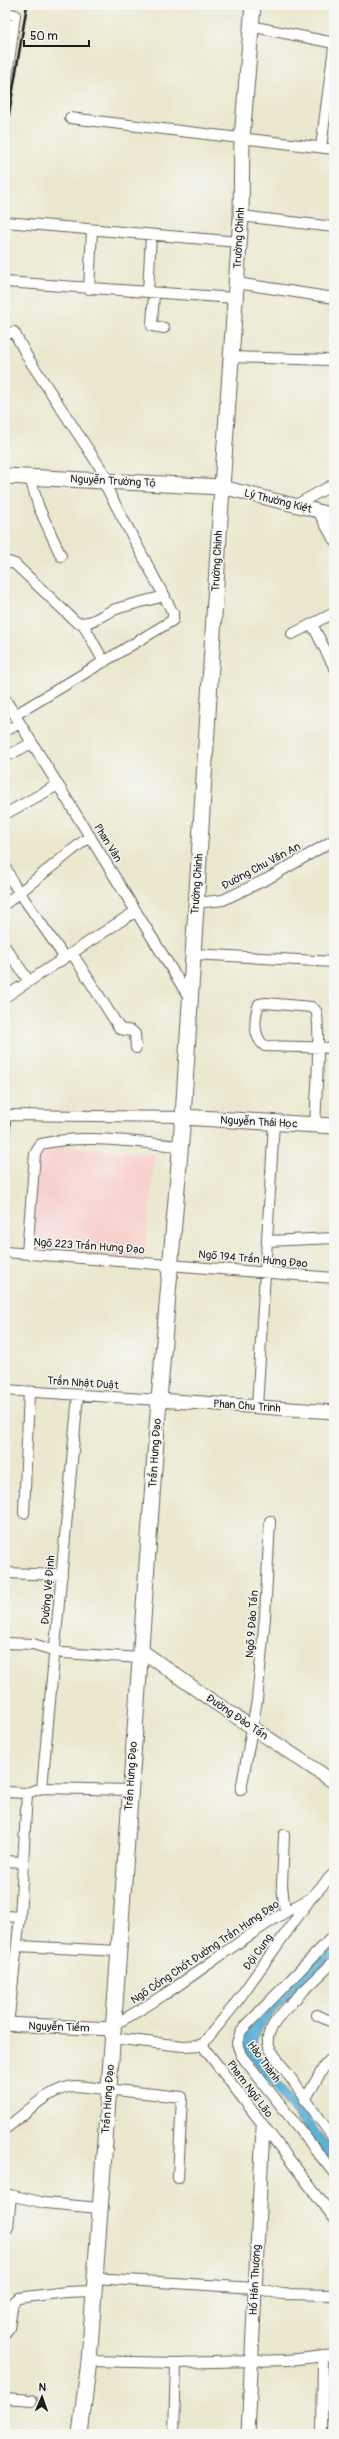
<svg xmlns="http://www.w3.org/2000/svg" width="339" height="2439" viewBox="0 0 339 2439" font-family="Pangolin,sans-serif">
<rect width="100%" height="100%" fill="#f6f6f2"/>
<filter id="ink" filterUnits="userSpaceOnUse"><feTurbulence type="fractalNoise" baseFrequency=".025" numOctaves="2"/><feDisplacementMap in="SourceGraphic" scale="8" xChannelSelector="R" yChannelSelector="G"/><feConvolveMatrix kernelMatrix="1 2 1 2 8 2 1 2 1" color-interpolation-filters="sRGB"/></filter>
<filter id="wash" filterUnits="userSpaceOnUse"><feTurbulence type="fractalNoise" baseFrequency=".012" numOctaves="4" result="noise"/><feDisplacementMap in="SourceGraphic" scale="16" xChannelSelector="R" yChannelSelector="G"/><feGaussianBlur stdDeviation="0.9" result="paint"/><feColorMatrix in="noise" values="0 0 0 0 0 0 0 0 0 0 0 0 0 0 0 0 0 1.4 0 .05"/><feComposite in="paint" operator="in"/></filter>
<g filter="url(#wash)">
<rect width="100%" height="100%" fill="#ebe7ce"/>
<path fill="#f7d0ce" d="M49 1146 155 1154 144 1260 31 1251 37 1155 43 1147Z"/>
<path fill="#5bb2d8" stroke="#3c677a" d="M334 1938V1954C317 1971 263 2019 257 2038 255 2045 258 2050 260 2056L334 2151V2169L241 2046 244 2031Z"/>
</g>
<g filter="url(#ink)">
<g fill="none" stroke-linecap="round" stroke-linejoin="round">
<g stroke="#64635a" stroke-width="12">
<path id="minor" d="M5 13 15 15 5 93
M250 26 334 43
M70 118 334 149
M321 147 334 47
M241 216 334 227
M5 222 239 242
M5 282 235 298
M237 283 334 298
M89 289 92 230
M148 292 151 235
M154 293 152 326 164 328
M5 334 14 332 28 358 109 481
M231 357 330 360
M30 478 39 508 61 556
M296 505 334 484
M318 511 334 540
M5 561 15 564 76 622C91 626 102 614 116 609 132 604 149 600 165 596
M83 624 104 662
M312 624 334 667
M292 634 334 613
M5 699 190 999
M15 715 173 620V613L103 481
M5 731 20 723
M5 757 32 743
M5 814 58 785
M5 866 13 883 65 958
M196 903 223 900 269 878 334 840
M5 904 90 836
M5 947 29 981
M72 953 120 1029 132 1031 135 1034 136 1048
M193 954 334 962
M5 997 136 911
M5 1115 183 1117
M5 1117V1136
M315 1125C316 1106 321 1022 316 1011 314 1008 314 1009 311 1007L266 1003 259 1004C254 1017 253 1038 265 1046L334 1048
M267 1241 334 1238
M5 1252 334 1278
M27 1253 35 1154 41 1144C86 1133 136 1143 181 1146
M5 1390 159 1400
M257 1407 274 1123
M24 1513 29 1392
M5 1573 62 1575
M5 1643 33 1644 63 1653 140 1658
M42 1788 78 1395
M241 1790 257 1700 265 1617 270 1521
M5 1792 27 1793 42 1788 130 1790
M284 1835 282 1885 285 1912
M5 1861 23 1862
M5 1916 20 1917
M334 1935 241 2031 237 2043 241 2055 334 2173
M17 1946 119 1951
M334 1961C317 1980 280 2009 270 2031 267 2037 267 2043 270 2049L334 2139
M317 2015 334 2023
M8 2025 20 1917 27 1793
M113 2025C183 1989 241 1934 311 1898
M112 2038 183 2046 202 2045
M202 2045 334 2218
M202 2045 233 2007 311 1898 334 1873
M305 2100 325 2065 334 2056
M5 2129C25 2114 51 2086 77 2086L182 2097 178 2178
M5 2194 45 2203 99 2208
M5 2232 8 2227 11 2195
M94 2278 255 2288 282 2294 334 2295
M5 2333 9 2328 13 2302 18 2298 66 2292 93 2291
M89 2361 176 2363 288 2360 334 2355
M5 2398 32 2400
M174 2434 176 2363
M322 2434 323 2356"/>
</g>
<g stroke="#64635a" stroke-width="15">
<path id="tertiary" d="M222 487 334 515
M159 1400 334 1412
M141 1650 208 1698 334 1782
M5 2024 112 2029
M248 2434 263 2127"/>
</g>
<g stroke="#64635a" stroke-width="17">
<path id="secondary" d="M5 476 222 487
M183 1117 334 1126
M80 2434 89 2361 159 1400 183 1117 222 487 241 216 242 138 253 5"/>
</g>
<use href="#minor" stroke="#fff" stroke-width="10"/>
<use href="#tertiary" stroke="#fff" stroke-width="13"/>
<use href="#secondary" stroke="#fff" stroke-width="15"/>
<path stroke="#1c1c1c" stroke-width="2.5" d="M5 138 27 5"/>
</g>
</g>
<g text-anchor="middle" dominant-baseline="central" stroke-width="3" stroke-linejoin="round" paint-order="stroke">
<g font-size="11" fill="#1c1c1c" stroke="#f6f6f2">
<text transform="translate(239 238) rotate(-87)">Trường Chinh</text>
<text transform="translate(113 481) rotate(3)">Nguyễn Trường Tộ</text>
<text transform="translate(278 501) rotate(14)">Lý Thường Kiệt</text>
<text transform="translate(217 561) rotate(-87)">Trường Chinh</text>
<text transform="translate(108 843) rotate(58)">Phan Vân</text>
<text transform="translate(261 866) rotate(-28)">Đường Chu Văn An</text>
<text transform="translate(197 884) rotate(-86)">Trường Chinh</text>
<text transform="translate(259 1122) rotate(3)">Nguyễn Thái Học</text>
<text transform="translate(89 1246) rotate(4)">Ngõ 223 Trần Hưng Đạo</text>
<text transform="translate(253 1259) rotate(5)">Ngõ 194 Trần Hưng Đạo</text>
<text transform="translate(83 1383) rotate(4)">Trần Nhật Duật</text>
<text transform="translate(247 1406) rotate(4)">Phan Chu Trinh</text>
<text transform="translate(155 1453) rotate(-86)">Trần Hưng Đạo</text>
<text transform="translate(48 1590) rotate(-85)">Đường Vệ Định</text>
<text transform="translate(252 1624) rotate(-86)">Ngõ 9 Đào Tấn</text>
<text transform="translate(237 1717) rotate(34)">Đường Đào Tấn</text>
<text transform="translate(131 1776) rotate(-86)">Trần Hưng Đạo</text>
<text transform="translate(205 1952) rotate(-34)">Ngõ Cổng Chốt Đường Trần Hưng Đạo</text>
<text transform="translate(258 1952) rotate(-54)">Đội Cung</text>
<text transform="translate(59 2027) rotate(2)">Nguyễn Tiềm</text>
<text transform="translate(264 2062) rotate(54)">Hào Thành</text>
<text transform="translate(250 2089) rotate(53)">Phạm Ngũ Lão</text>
<text transform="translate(108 2099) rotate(-86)">Trần Hưng Đạo</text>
<text transform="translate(255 2280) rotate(-87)">Hồ Hán Thương</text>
</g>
</g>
<rect width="339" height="2439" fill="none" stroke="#f6f6f2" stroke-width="20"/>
<g transform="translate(42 2397) rotate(2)" stroke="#f6f6f2" stroke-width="3" paint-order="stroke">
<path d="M0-3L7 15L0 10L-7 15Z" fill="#1c1c1c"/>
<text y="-6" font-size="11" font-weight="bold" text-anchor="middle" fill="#1c1c1c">N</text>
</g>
<path d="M24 40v6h65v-6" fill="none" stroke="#1c1c1c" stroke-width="2"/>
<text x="30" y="40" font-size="12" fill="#1c1c1c" stroke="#f6f6f2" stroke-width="3" paint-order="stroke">50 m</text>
</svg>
